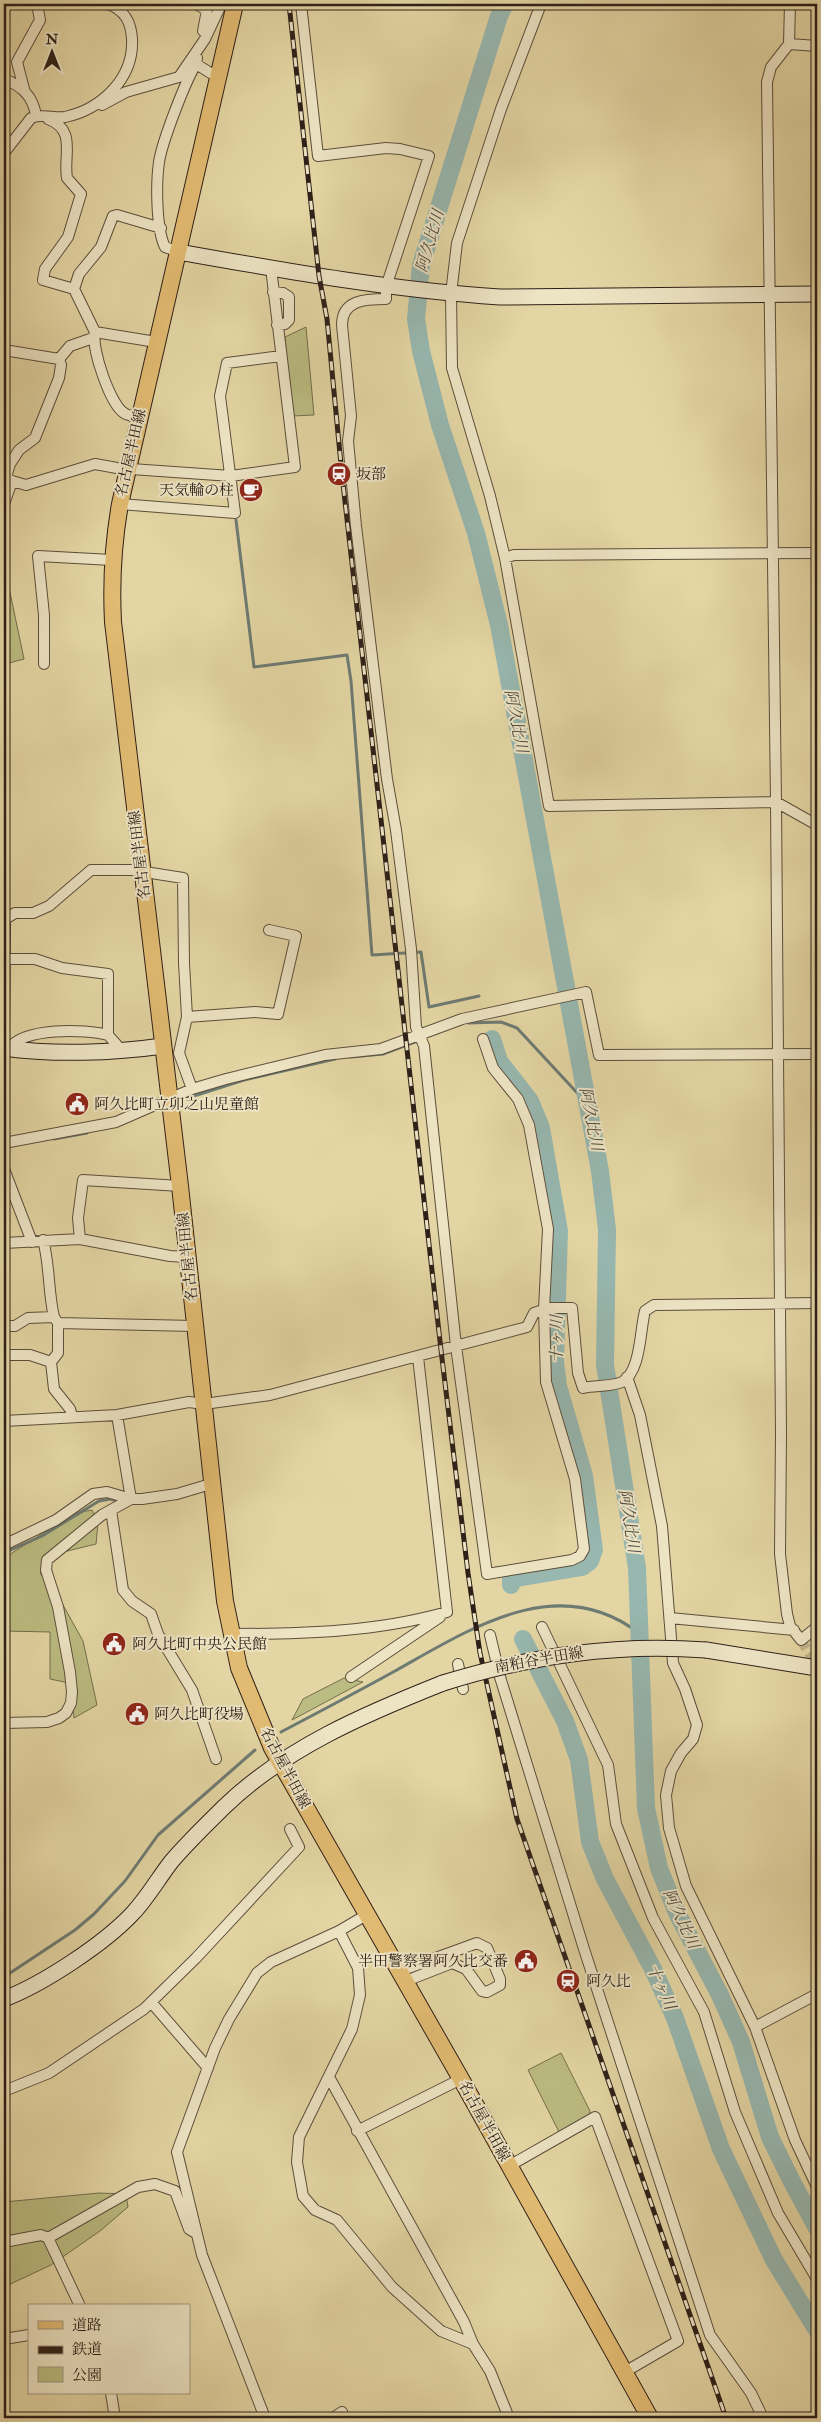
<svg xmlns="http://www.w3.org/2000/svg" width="821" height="2422" viewBox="0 0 821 2422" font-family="'IM FELL Double Pica','Noto Serif JP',serif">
<rect width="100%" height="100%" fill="#e4d6a4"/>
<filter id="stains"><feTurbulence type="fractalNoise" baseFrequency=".004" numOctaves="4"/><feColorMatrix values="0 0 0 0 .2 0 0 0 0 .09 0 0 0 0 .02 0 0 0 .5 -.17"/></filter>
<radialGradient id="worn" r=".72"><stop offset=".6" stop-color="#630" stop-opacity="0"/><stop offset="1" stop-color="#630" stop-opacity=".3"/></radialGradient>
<path fill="#bbbc81" stroke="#746e4d" d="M306 327 314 415 292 416 285 337Z
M4 564 24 659 9 663 4 669Z
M92 1510 98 1523 96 1544 59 1553 40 1573 63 1605 83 1641 97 1705 74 1718 69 1683 50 1679V1632L4 1631V1558L75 1513Z
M344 1678 363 1682 292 1720 303 1699Z
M561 2053 590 2111 589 2115 559 2132 528 2070Z
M99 2193 126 2194 128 2207 100 2231 51 2265 4 2287V2202Z"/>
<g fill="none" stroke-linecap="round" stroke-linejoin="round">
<path stroke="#6d7b73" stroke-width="3" d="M236 520 254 667 347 655 351 681 372 955 421 952 429 1007 479 996
M468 1023 501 1022 517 1028 581 1097 588 1100
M351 1057 383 1054 420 1040
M175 1102 244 1080 335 1059
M54 1139 87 1133
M4 1553 42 1536 99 1501 110 1499 118 1501
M281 1732C319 1712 357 1692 395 1671 470 1629 559 1570 640 1634
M4 1977 75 1930 94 1914 125 1881 158 1835 255 1750"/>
<path stroke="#97b7af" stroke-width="18" d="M505 4 499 16 421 265 416 319 421 351 440 425 476 533 499 625 600 1171 607 1230 605 1365 637 1568 646 1808 659 1868 677 1913 720 1995 741 2042 770 2137 791 2180 817 2228
M492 1039 499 1061 530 1101 541 1128 559 1231 555 1362 558 1386 584 1476 594 1550 590 1561 582 1567 511 1579V1585
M523 1639 565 1721 579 1760 590 1842 605 1879 653 1969 675 2018 721 2149 774 2260 817 2330"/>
<path stroke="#c0b288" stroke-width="10" stroke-dasharray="10 5" stroke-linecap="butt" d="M801 1640 817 1666"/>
<g stroke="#5c4e3c" stroke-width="12">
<path id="street" d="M196 4 207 10 203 31
M301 4 318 156 386 148 400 149 429 156 386 287V299C365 299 342 300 342 325L351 416 348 441 356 526 387 779 396 830 411 949 416 1027 424 1046 456 1346 487 1574 572 1560 580 1556 584 1549 575 1479 546 1382 544 1309 548 1229 529 1125 518 1099 493 1068 483 1039
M541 4 501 109 457 243 451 294 452 368 490 496 505 558 549 806 776 802 817 825
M790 4 789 44 771 67 767 82 776 802 781 1433 780 1554 787 1614 790 1626 801 1640 817 1627
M789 44 817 46
M197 58 196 64 217 77
M4 79C22 86 33 96 36 116
M24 89 17 62 40 20 37 4
M102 105 126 92 179 77 205 39 220 7 224 4
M48 119C77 130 63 155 67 178L81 194 68 237 45 269 43 280 74 289
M4 153 31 118C43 113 54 119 65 117 102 109 134 78 132 39 131 22 125 10 108 4
M179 252 165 247C156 229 156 183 159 162 162 142 185 82 196 64
M4 264V269
M273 292 283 293 289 297V320L285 324 277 325
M95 332C91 348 110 404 124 413 128 416 135 416 140 417
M156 342 95 332 74 289 79 274 101 247 113 216 117 215 161 228
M4 350 59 359 70 346 93 338
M4 476 12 481 26 485 95 464 117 468 231 476 295 467 271 268
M6 477 10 464 19 450 35 438 59 378 61 365 59 359
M4 504 12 481
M120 504 235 513 220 396 227 363 281 356
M505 558 514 555 817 553
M44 664V615L38 556 112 560
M4 959H35L62 968 108 974V1035L117 1045 118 1050
M187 1017 255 1012 278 1014 296 936 269 930
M4 1041 5 919 15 913H33L49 906 91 870H132L183 878 184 963 187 1017 179 1053 192 1089
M9 1049C23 1027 85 1029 108 1035
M4 1143 116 1122 192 1089 226 1079 325 1055 381 1049 462 1019 586 992 599 1055 817 1054
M4 1169 32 1242
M80 1239 78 1218 83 1180 180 1186
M4 1243 80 1239 170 1256 187 1257
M54 1317 58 1323 194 1326
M4 1326H15L28 1318 54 1317C48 1292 50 1265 43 1240
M4 1355H30L51 1362 54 1389 70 1409 72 1416
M51 1362 58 1353V1323
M627 1377 640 1415 662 1526 673 1663 685 1689 697 1725 693 1739 681 1753 671 1771 666 1795 669 1828 686 1886 755 2027 795 2140 817 2187
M117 1415 131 1499
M4 1421 117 1415 189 1402 204 1404 270 1395 527 1327 534 1313 549 1308H572L578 1373 583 1388C594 1385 612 1387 622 1382 641 1372 640 1329 645 1311L654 1305 817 1303
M111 1510 123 1590 132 1601 151 1614 158 1634 192 1690 216 1759
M4 1545 56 1520 93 1494 107 1492 131 1499H142L177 1494 214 1483
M670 1618 794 1630
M542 1627 608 1765 616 1824 653 1918 704 2012 735 2112 778 2213 817 2279
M231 1634C303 1634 377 1632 447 1612L418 1357
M490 1635 500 1677 584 1949 710 2335 751 2393 763 2418
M458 1664 463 1689
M351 1677 440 1617
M4 1723 47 1722 59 1718 66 1713 71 1703 72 1692 70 1672 58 1607 46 1570 47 1560 102 1515 131 1499
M339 1931 358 1968 360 1995 352 2029 299 2137 297 2162 303 2196 315 2210 337 2220 392 2287 441 2331 473 2344 490 2371 509 2418
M400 1971 477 1943 487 1948 500 1979V1985L487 1992 482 1991 466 1969 452 1963 406 1981
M151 2002 208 2068
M755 2027 817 1994
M329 2077 464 2322 473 2344
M4 2091 49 2073 144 2009 196 1958 299 1847 290 1829
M357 2131 461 2079
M509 2166 595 2117 678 2341 623 2373
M48 2238 138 2187 155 2184 175 2191 189 2229 194 2232
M4 2242 41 2235 48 2238 80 2306
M4 2339 29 2335
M111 2393 115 2418
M265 2418 202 2255 177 2152 215 2048 229 2019 257 1973 271 1962 339 1931 368 1914
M333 2418 342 2412
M810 2418 817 2415"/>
</g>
<g stroke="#2e2019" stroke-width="17">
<path id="secondary" d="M179 252C286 271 391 290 500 297L817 294
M4 1048C53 1055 113 1053 163 1046
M706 1650 817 1668
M4 1999C43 1984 104 1944 133 1913 147 1898 158 1879 171 1862 187 1843 206 1825 224 1807 285 1748 365 1714 443 1683"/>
</g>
<g stroke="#2e2019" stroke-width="18">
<path id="primary" d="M235 4 120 504C113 544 111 582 113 622L180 1186 225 1601 239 1668 272 1748 461 2079 650 2418"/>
</g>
<use href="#street" stroke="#ede4c4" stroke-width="10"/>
<use href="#secondary" stroke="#ede4c4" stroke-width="15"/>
<use href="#primary" stroke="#e2bb72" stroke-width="16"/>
<g stroke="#2e2019" stroke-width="5">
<path id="rail" d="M289 4 319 276 327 319 342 475 441 1350 468 1573 480 1653 517 1819 726 2418"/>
</g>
<use href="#rail" stroke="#ede4c4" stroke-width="3" stroke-dasharray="9" stroke-linecap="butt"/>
<g stroke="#2e2019" stroke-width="17" stroke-linecap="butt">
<path id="secondary-bridge" d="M443 1683C531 1656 615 1643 706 1650"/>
</g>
<use href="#secondary-bridge" stroke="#ede4c4" stroke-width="15"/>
</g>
<defs>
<g id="station-disc" transform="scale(1.25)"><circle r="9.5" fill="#8f2418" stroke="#ede4c4"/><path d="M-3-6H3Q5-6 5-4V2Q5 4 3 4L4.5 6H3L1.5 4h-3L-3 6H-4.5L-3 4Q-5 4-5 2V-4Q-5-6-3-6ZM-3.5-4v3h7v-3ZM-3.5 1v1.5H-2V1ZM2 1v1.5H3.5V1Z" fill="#fff"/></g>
<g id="cafe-disc" transform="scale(1.25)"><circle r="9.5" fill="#8f2418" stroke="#ede4c4"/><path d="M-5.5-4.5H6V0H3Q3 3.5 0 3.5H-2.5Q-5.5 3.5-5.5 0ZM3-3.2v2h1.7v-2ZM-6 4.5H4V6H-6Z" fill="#fff"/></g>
<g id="civic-disc" transform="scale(1.25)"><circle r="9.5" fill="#8f2418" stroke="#ede4c4"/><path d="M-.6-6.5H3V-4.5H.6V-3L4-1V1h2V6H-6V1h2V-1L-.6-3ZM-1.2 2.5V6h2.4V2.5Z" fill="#fff"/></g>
</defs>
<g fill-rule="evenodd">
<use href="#station-disc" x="339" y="474"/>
<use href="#cafe-disc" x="251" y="490"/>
<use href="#civic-disc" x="77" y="1104"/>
<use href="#civic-disc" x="114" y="1644"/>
<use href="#civic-disc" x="137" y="1714"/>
<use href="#civic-disc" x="526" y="1961"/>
<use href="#station-disc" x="568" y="1981"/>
</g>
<g text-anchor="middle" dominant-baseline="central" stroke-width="4" stroke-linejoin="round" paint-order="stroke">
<g font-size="15" fill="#2e2019" stroke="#ede4c4">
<text transform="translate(131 453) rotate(-77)">名古屋半田線</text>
<text transform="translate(140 855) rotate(-97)">名古屋半田線</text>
<text transform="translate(188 1257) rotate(-96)">名古屋半田線</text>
<text transform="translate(539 1660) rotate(-10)">南粕谷半田線</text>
<text transform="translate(285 1768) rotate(62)">名古屋半田線</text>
<text transform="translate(484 2121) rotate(61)">名古屋半田線</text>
</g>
<g font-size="15" fill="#2e2019" stroke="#ede4c4" text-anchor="start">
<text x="356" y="474">坂部</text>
<text x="234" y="490" text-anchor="end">天気輪の柱</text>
<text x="94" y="1104">阿久比町立卯之山児童館</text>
<text x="132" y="1644">阿久比町中央公民館</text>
<text x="154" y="1714">阿久比町役場</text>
<text x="508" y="1961" text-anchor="end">半田警察署阿久比交番</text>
<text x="586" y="1981">阿久比</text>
</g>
<g font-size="16" font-style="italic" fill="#4e4d46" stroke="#ede4c4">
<text transform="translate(430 241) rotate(-74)">阿久比川</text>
<text transform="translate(516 721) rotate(79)">阿久比川</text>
<text transform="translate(591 1119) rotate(79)">阿久比川</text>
<text transform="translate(557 1339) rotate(-90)">十ヶ川</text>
<text transform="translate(629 1521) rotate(81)">阿久比川</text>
<text transform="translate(681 1919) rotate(65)">阿久比川</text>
<text transform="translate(661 1987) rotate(66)">十ヶ川</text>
</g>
</g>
<rect width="821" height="2422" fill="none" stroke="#e4d6a4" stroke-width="20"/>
<rect x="5" y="5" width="811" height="2412" fill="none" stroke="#2e2019" stroke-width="2.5"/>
<rect x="10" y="10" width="801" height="2402" fill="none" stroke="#2e2019"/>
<rect x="28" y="2304" width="162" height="90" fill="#ede4c4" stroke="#a19680"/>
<rect x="38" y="2321" width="25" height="8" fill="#e2bb72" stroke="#a19680"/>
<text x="72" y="2330" font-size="15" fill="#2e2019">道路</text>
<rect x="38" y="2346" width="25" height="8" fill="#2e2019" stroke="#a19680"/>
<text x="72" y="2354" font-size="15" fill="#2e2019">鉄道</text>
<rect x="38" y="2367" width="25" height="15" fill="#bbbc81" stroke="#a19680"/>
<text x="72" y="2380" font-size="15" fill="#2e2019">公園</text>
<g transform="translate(52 52)" stroke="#ede4c4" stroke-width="4" paint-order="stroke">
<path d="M0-4L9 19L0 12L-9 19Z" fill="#2e2019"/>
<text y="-8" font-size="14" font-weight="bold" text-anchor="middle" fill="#2e2019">N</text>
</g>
<rect width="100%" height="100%" filter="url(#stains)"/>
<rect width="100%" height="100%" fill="url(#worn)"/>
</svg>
